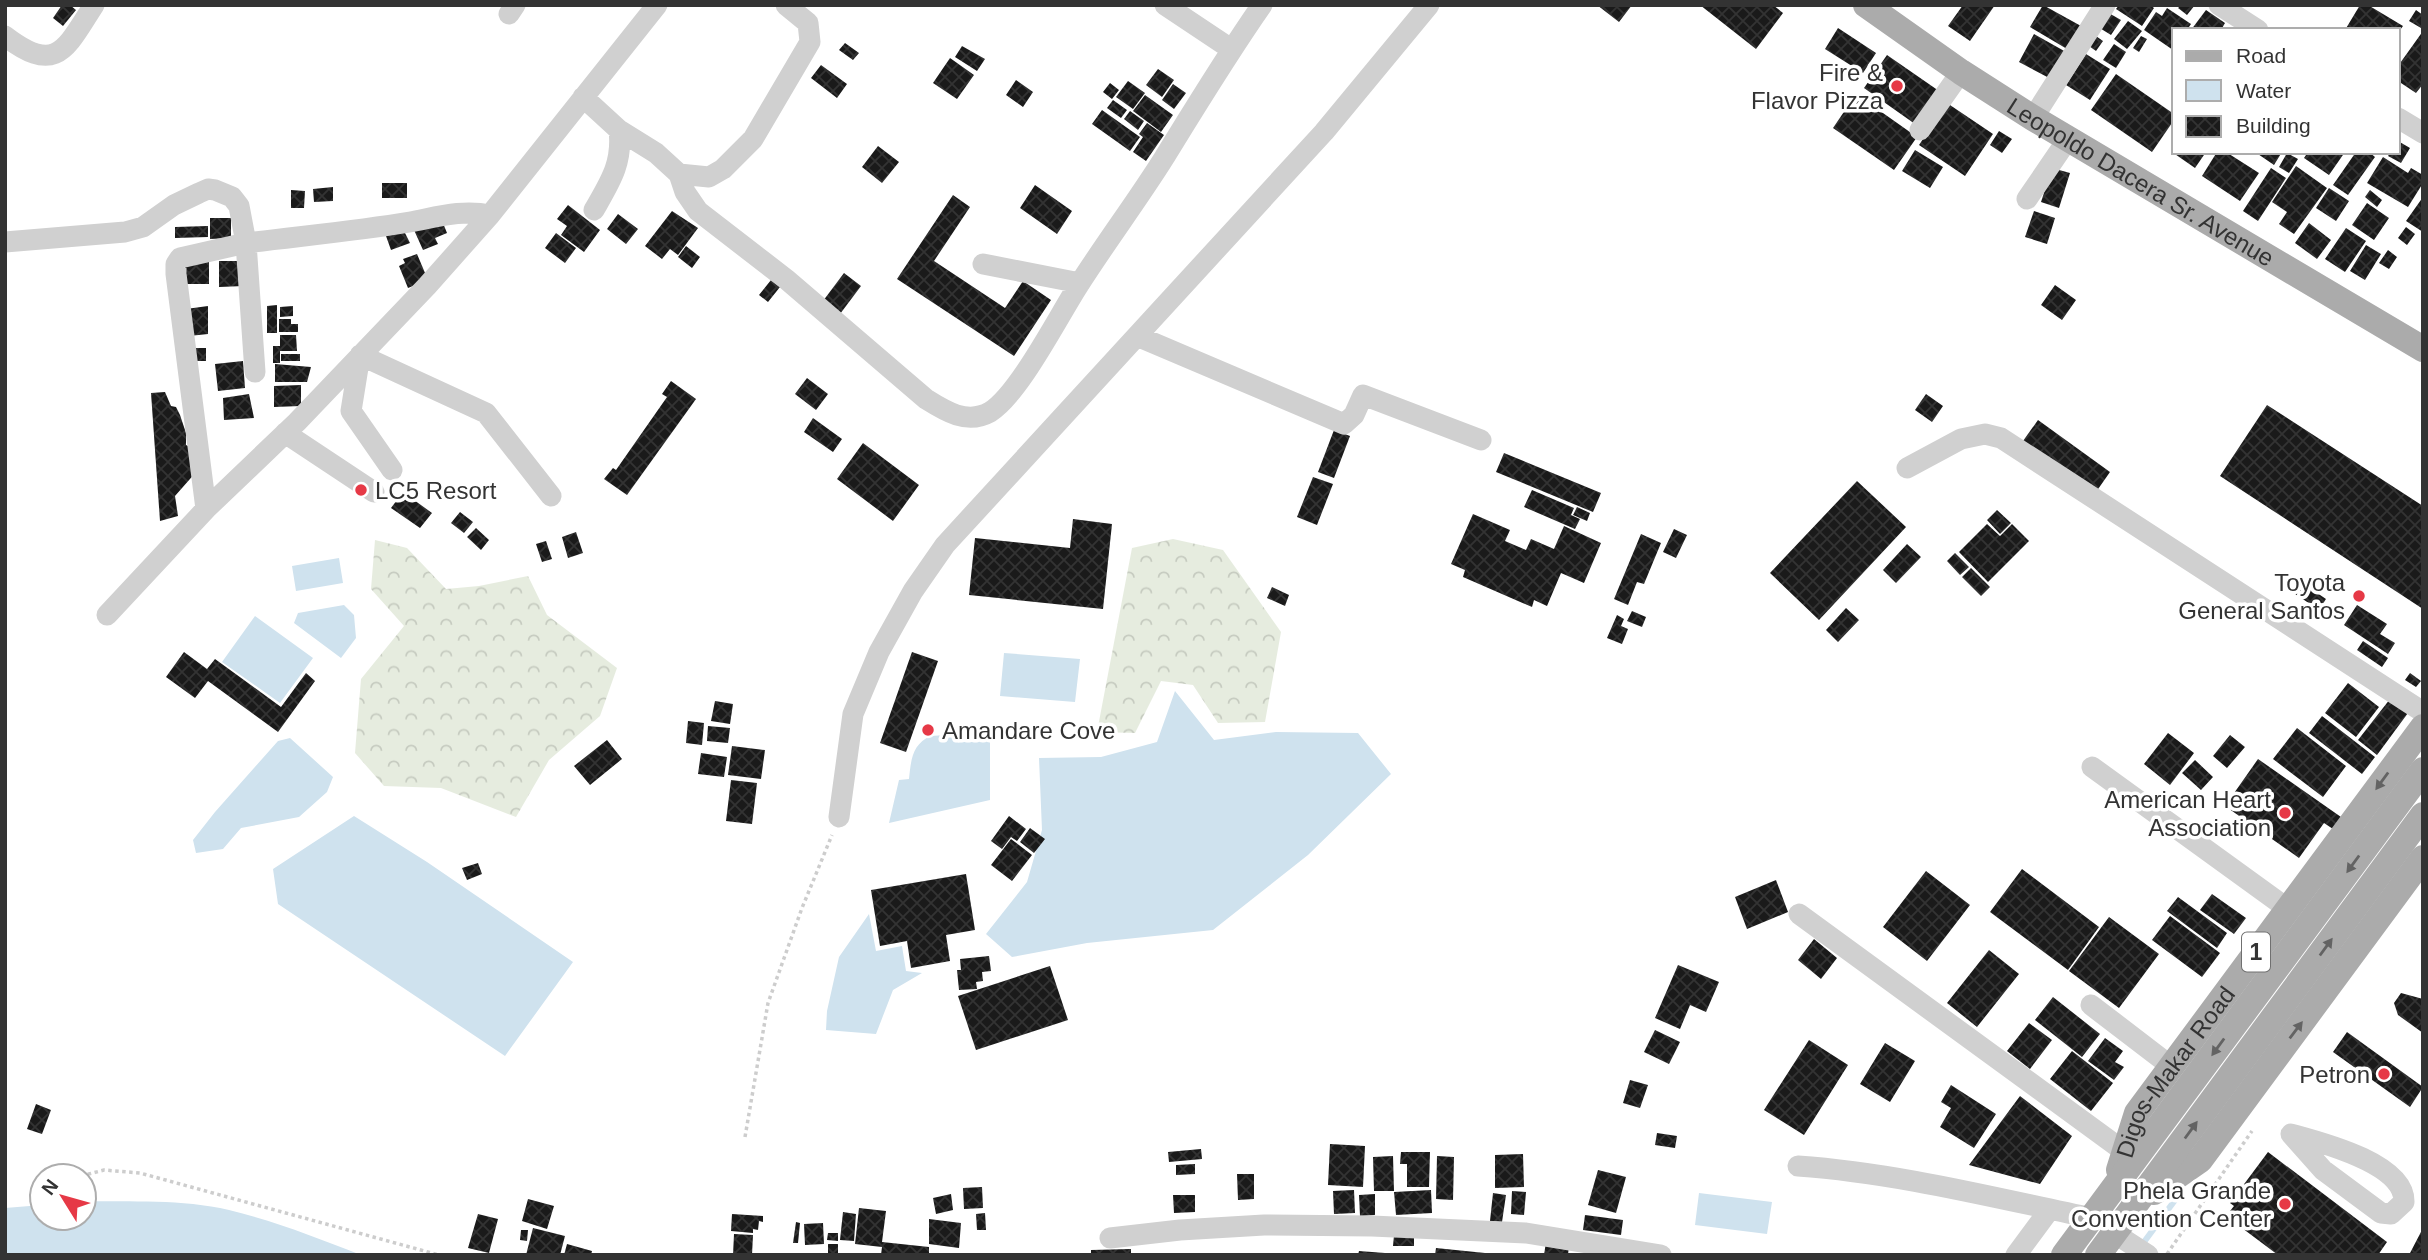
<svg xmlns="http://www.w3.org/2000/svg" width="2428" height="1260" viewBox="0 0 2428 1260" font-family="Arial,sans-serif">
<defs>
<pattern id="forest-crowns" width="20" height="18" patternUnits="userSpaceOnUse" patternTransform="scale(1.75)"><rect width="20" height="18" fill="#e6ecdf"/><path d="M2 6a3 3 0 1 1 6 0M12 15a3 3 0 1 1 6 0" fill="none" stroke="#c6cbc0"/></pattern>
<pattern id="building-cross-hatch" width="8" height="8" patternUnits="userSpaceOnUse" patternTransform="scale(1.75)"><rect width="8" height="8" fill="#1a1a1a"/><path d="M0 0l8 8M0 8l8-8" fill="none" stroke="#333"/></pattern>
</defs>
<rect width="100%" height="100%" fill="#fff"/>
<path fill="url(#forest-crowns)" d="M1173 539 1223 550 1281 632 1265 722 1218 723 1193 685 1161 681 1135 733 1097 732 1132 548Z
M375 540 407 548 446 589 479 586 528 576 547 615 617 668 600 716 549 760 516 817 441 788 384 786 355 753 361 679 404 626 371 589Z"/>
<path fill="#cfe2ee" d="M339 558 343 583 296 591 292 566Z
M344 605 354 615 356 638 341 658 294 623 298 613Z
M255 616 313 658 280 703 222 662Z
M1004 653 1080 659 1075 702 1000 696Z
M1175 691 1214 740 1276 732 1358 733 1391 774 1308 855 1213 930 1087 943 1012 957 986 934 1027 882 1042 830 1039 758 1101 757 1157 742Z
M990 732V800L889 823 899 780 909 779C911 760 912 744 931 736Z
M290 738 333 777 327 792 299 817 241 828 223 849 196 853 193 840 215 812 278 741Z
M354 816 427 862 573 962 505 1056 278 904 273 869Z
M869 914 876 951 902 946 906 971 922 973 893 990 876 1034 826 1030 827 1011 839 957Z
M1699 1193 1772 1202 1767 1234 1695 1225Z
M84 1201C131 1202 182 1199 229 1210 274 1221 318 1238 361 1255H5V1208L42 1205V1218H84Z"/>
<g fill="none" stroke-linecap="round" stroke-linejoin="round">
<path stroke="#cfe2ee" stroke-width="6" d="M2144 1242 2181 1192"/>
</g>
<path fill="url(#building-cross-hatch)" d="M62 5H70L76 10 63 26 53 18Z
M1597 5H1632L1619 22Z
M1700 5H1773L1783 13 1756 49Z
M1963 5H1995L1970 41 1948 26Z
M2043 5 2081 26 2067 49 2030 27Z
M2119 5H2150L2154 8 2142 26 2116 9Z
M2181 5H2195L2187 15 2178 8Z
M2360 5H2368L2403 26 2400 30H2345Z
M2167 8 2191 24 2187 30H2174L2173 50 2144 30 2156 12 2162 16Z
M2206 10 2225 23 2221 30H2191Z
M2416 10 2423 15 2421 28 2409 21Z
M2107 12 2121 20 2111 35 2098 27Z
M2128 21 2142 31 2127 49 2114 39Z
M1838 28 1876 53 1863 73 1825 49Z
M2423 31V84L2416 93 2398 81V66Z
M2034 34 2066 52 2051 79 2019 62Z
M2093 34 2103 41 2096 51 2086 44Z
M2141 36 2147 39 2139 52 2133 48Z
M845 43 859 53 853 60 839 50Z
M2114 44 2126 52 2116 68 2103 60Z
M962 46 985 59 977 71 955 57Z
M2086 54 2110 69 2090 100 2066 85Z
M1887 55 1939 91 1915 124 1864 88Z
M950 58 974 75 957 99 933 83Z
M821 65 847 84 837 98 811 78Z
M1158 69 1174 80 1162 97 1146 85Z
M2116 74 2174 114V120L2152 152 2091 110Z
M1016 80 1033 92 1023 107 1006 95Z
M1128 81 1145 93 1133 109 1116 97Z
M1110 83 1119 90 1112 99 1103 92Z
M1173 84 1186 93 1174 109 1162 100Z
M1856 94 1917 137 1894 170 1833 128Z
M1145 95 1173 115 1161 132 1133 111Z
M1113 100 1127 110 1121 118 1107 108Z
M1947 103 1993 134 1965 176 1919 145Z
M1102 110 1140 137 1130 151 1092 124Z
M1130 111 1144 121 1138 130 1124 119Z
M1147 123 1164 135 1146 161 1133 152 1143 137 1139 134Z
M1999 131 2012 139 2002 153 1990 145Z
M2398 141 2410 148 2401 163 2388 156 2391 152H2398Z
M878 146 899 162 882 183 862 167Z
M1915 150 1943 167 1930 188 1902 171Z
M2172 152H2206L2195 168Z
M2217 152H2226L2259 173 2240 201 2202 176Z
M2255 152H2282L2274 165Z
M2308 152H2345L2329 175 2304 158Z
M2356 152H2369L2375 157 2348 195 2333 185Z
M2287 153 2298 159 2289 173 2279 167Z
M2383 157 2408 173 2411 168 2423 175V183L2408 207 2367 183Z
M2296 166 2327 188 2294 234 2279 224 2287 212 2272 202Z
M2052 168 2070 173 2059 208 2041 202Z
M2271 168 2286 178 2258 221 2243 211Z
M382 183H407V198H382Z
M1035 185 1072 211 1057 234 1020 208Z
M333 187V201L314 202 313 189Z
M2329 188 2349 201 2336 221 2316 208Z
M291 190 305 191 304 208H291Z
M2370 190 2382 200 2377 207 2365 197Z
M953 195 970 207 934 261 1005 308 1023 281 1051 300 1014 356 897 279Z
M2423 197V232L2406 221Z
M2367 203 2389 218 2374 240 2352 225Z
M568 205 600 230 584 252 561 235 567 226 557 219Z
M672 211 698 228 678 255 670 249 662 259 645 246Z
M2034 211 2055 218 2047 244 2025 237Z
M618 214 638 229 626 244 607 229Z
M210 218H231V238L210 239Z
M443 223 447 233 435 238 438 244 423 250 414 230Z
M2309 223 2331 240 2317 259 2295 243Z
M208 226V237L175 238V227Z
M402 227 410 243 391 250 386 236Z
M2406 227 2415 234 2407 245 2398 238Z
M2346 228 2366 241 2345 272 2325 259Z
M556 233 576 248 565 263 545 248Z
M2366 245 2381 254 2365 280 2350 271Z
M686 246 700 257 692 268 678 257Z
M2388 250 2397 257 2389 269 2379 263Z
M417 254 428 280 408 288 399 266 405 263 403 259Z
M219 261H243L244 286 219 287Z
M185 262H209V284H186Z
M844 273 861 286 840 314 823 301Z
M771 280 780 287 768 302 759 295Z
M2055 285 2076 300 2062 320 2041 305Z
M277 305V333H267V306Z
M208 306V334L189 336 186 309Z
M293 306V316L280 317V307Z
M279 319H291V324H298V332H279Z
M280 335H296L297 351H280V363H273V346H280Z
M194 348H206V361H194Z
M281 354H300V361H281Z
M243 361 245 388 218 391 215 364Z
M275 364 311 367 307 382H275Z
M807 378 828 394 816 410 795 394Z
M671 381 696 399 627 495 604 479 613 468 616 470 667 397 662 394Z
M301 385V406L274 407V386Z
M165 392 171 406 176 407 180 415 186 433V445L196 450 197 471 175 496 178 516 160 521 151 393Z
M249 394 254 418 224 420 223 398Z
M1926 394 1943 406 1932 422 1915 410Z
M2267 405 2423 506V609L2220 476Z
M813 418 842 439 833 452 804 432Z
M2038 420 2110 472 2096 492 2023 441Z
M1334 430 1350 436 1334 478 1318 472Z
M863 443 919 485 893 521 837 479Z
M1504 453 1601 493 1593 512 1496 472Z
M1313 477 1333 484 1317 525 1297 517Z
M1857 481 1906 527 1819 620 1770 573Z
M1532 490 1574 508 1571 515 1580 519 1575 529 1524 507Z
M403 492 432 513 420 528 391 508Z
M1577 507 1590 513 1587 521 1573 515Z
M1997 510 2011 523 2000 534 1987 520Z
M460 512 473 522 464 533 451 523Z
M1473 514 1510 530 1505 541 1526 550 1531 539 1554 549 1564 526 1601 543 1584 583 1561 573 1547 606 1534 600 1532 607 1463 577 1465 570 1451 564Z
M1073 519 1112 524 1103 609 969 595 975 538 1070 548Z
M1987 524 2000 536 2012 524 2029 541 1988 582 1959 552Z
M476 528 489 540 481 550 467 537Z
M1674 529 1687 535 1676 558 1663 552Z
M576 532 583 553 568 558 562 537Z
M1641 534 1661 543 1644 584 1637 582 1628 605 1614 599Z
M546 541 552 559 542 562 536 544Z
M1907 544 1921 557 1896 583 1883 570Z
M1955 553 1969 567 1960 575 1947 561Z
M1971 568 1990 587 1981 596 1962 577Z
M2292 576 2326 599 2319 610 2285 587Z
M1272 587 1289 595 1285 606 1267 598Z
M2357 605 2387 624 2380 634 2395 643 2388 654 2344 625Z
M1846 608 1859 620 1838 642 1826 630Z
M1632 611 1646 617 1642 627 1627 621Z
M1617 615 1624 619 1621 626 1628 629 1622 644 1607 638Z
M2363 641 2388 658 2382 667 2357 650Z
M184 652 207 669 215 659 281 707 306 673 315 681 278 732 208 681 195 698 166 677Z
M912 652 938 661 906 752 880 743Z
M2410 673 2421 681 2416 687 2405 680Z
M2348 683 2379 707 2356 737 2325 713Z
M2390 699 2408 713 2377 755 2358 740Z
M715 701 733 704 730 724 711 721Z
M2322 716 2375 757 2362 774 2309 733Z
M688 721 704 723 702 745 686 743Z
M708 726 730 728 728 743 707 741Z
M2297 728 2346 766 2323 797 2273 759Z
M2168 733 2194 753 2170 785 2144 764Z
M2230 735 2245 747 2227 768 2213 756Z
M607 740 622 759 590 785 574 766Z
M732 746 765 750 761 779 728 775Z
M701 753 727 757 724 777 698 774Z
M2258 759 2341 817 2333 829 2324 823 2299 858 2225 806Z
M2195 760 2213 777 2201 790 2182 773Z
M731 780 757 783 752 824 726 821Z
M1009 816 1026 829 1017 841 1011 837 1002 849 991 841Z
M1030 828 1045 839 1034 853 1020 842Z
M1011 839 1032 855 1012 881 991 865Z
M478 863 482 874 467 880 462 868Z
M2022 869 2099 927 2068 970 1990 912Z
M1926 871 1970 905 1927 961 1883 927Z
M966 874 975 930 946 935 950 961 911 968 907 941 880 946 871 890Z
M1776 880 1788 912 1747 929 1735 897Z
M2212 894 2246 918 2234 934 2200 910Z
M2178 897 2227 933 2217 948 2167 911Z
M2170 916 2220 953 2202 977 2152 940Z
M2109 917 2159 954 2119 1008 2069 971Z
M1814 939 1837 958 1821 979 1798 960Z
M1989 950 2019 974 1977 1027 1947 1003Z
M989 956 991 971 982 972 983 981 976 982 977 989 959 990 957 970H961L960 959Z
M1678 965 1719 982 1706 1012 1690 1005 1680 1029 1655 1018Z
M1050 966 1068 1020 976 1050 958 996Z
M2401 993 2423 999V1033L2398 1015 2394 1003Z
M2053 997 2100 1034 2082 1057 2035 1020Z
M2029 1023 2052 1040 2030 1069 2007 1051Z
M1655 1030 1680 1042 1669 1064 1644 1052Z
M2347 1032 2423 1087 2410 1107 2333 1052Z
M2105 1038 2123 1051 2115 1062 2124 1067 2114 1080 2088 1061Z
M1809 1040 1848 1065 1804 1135 1764 1110Z
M1885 1043 1915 1061 1890 1102 1860 1084Z
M2072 1051 2113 1083 2091 1111 2050 1079Z
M1630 1080 1648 1085 1640 1108 1623 1103Z
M1951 1085 1996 1114 1974 1148 1940 1127 1951 1108 1941 1102Z
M2020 1096 2072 1136 2040 1184 1969 1165Z
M36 1104 51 1110 42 1134 27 1129Z
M1657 1133 1677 1136 1675 1148 1655 1145Z
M1330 1144 1365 1146 1363 1187 1328 1185Z
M1201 1149 1202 1159 1169 1162 1168 1152Z
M1401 1152H1430L1429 1187H1407V1164H1400Z
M2268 1152 2387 1242 2378 1255H2278L2226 1216 2234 1206 2230 1203Z
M1523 1154 1524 1187 1495 1188V1155Z
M1393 1156 1394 1191H1374L1373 1157Z
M1437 1156 1454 1157 1453 1200 1436 1199Z
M1195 1164V1174L1176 1175V1165Z
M1598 1170 1626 1177 1616 1213 1588 1205Z
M1237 1174H1254V1199L1238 1200Z
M982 1187 983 1208 964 1209 963 1188Z
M1354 1190 1355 1213 1334 1214 1333 1191Z
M1431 1190 1432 1213 1396 1215 1394 1192Z
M1512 1191 1526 1192 1524 1215 1511 1214Z
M1493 1193 1506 1195 1502 1222 1490 1221Z
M951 1194 953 1210 936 1214 933 1198Z
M1375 1194V1215L1360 1216 1359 1195Z
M1173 1195H1195V1212L1174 1213Z
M528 1199 554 1206 547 1229 522 1221Z
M859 1208 886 1211 882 1242 929 1247V1255H881L882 1247 855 1244Z
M843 1212 856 1214 854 1241 840 1240Z
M985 1213 986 1230H977L976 1214Z
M478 1214 498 1219 489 1253 468 1248Z
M732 1214 763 1216V1222L759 1221 758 1230 753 1229V1233L731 1231Z
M1585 1215 1623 1220 1621 1235 1583 1230Z
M929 1219 961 1223 959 1248 929 1244Z
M796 1222 800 1223 798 1243H793Z
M823 1223 824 1244 805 1245 804 1224Z
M533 1228 565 1236 560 1255H526Z
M2423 1228V1255H2409Z
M521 1230H528L527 1241 520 1240Z
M828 1233H838V1241L827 1240Z
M734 1234 753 1235 752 1255H733Z
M1394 1235H1414V1246H1393Z
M1546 1242 1569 1245 1568 1255H1544Z
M567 1244 592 1251 591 1255H564Z
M828 1244H838V1254H828Z
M1436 1248 1485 1253V1255H1435Z
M1131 1249V1255H1091V1250Z
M1359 1251 1385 1253V1255H1358Z"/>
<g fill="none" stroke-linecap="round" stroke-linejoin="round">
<path stroke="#cdcdcd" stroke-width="3.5" stroke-dasharray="3.5 3.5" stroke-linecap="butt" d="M745 1137 768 1003 802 908 832 835
M81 1176 104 1170 140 1173 439 1255
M2167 1254 2252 1131"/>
<path stroke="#d0d0d0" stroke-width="21" d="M1165 5 1231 49
M2219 5 2258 30
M509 14 515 5
M5 36C57 76 66 48 94 5
M583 97 619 130 656 153 679 174 685 192 698 211 786 279 926 399C945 411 967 425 990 412 1019 394 1058 317 1078 286 1106 242 1137 201 1164 158 1196 106 1227 55 1262 5
M2033 118 2105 5
M2398 118 2423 133
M1920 130 1961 72
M679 174 709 177 723 169 753 139 810 42 808 23 786 5
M2027 199 2068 139
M594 210C610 182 623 163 619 130
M5 242 125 232 143 227 174 205 199 193 208 189 215 190 232 197 239 206 246 243C301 236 356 231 410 222 437 217 462 209 490 215
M983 264 1080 283
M1137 336 1344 424 1354 415 1363 395 1481 440
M285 433 374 492
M1907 468 1961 439 1985 434 2001 438 2423 712
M392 470 351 411 360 355 486 413 551 496
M206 509 176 274V264L180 258 246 243 255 372
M107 615 206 509 297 422 427 286 490 215 657 5
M2092 767 2288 909
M839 817 853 714 879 652 913 591 945 545 1324 132 1429 5
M1799 914 2125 1152
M2091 1005 2172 1067
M2291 1134C2320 1142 2405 1163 2404 1202L2391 1214 2381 1213 2323 1170Z
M1798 1166C1897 1173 1995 1198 2092 1218
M2114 1233 2148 1255
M1110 1238 1180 1230 1264 1225 1372 1226 1526 1233 1661 1255
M2016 1255 2050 1209"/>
<g stroke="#ababab" stroke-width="26">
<path id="s1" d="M1866 5 1961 72 2033 118 2423 349"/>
<path id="s2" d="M2119 1170 2137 1113 2423 727"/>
<path d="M2154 1192 2200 1160 2423 858"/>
<path d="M2064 1255 2423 770"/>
<path d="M2098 1255 2423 815"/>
</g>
</g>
<defs><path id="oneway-solid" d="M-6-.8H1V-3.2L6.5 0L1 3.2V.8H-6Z" transform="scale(1.75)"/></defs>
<g fill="#636363">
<use href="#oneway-solid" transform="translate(2382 781) rotate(126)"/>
<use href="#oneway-solid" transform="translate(2353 864) rotate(126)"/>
<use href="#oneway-solid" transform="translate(2326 947) rotate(-54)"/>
<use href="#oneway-solid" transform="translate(2296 1030) rotate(-53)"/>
<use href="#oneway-solid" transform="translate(2218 1047) rotate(126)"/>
<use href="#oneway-solid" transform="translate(2191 1130) rotate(-54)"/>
</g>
<g fill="#e63946" stroke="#fff" stroke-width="2.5">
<circle cx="1897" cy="86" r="7"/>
<circle cx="361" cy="490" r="7"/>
<circle cx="2359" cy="596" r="7"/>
<circle cx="928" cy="730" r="7"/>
<circle cx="2285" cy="813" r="7"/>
<circle cx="2384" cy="1074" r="7"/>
<circle cx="2285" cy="1204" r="7"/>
</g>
<g text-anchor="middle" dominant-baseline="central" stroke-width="7" stroke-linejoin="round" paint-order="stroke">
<rect fill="#fff" stroke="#707070" stroke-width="2" x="2242" y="932.5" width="28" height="39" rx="5"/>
<g font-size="23" font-weight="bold" fill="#333">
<text x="2256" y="952">1</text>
</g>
<g font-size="24" fill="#333" stroke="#fff" text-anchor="end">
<text x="1883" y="72">Fire &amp;<tspan x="1883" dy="28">Flavor Pizza</tspan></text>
<text x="375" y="490" text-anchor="start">LC5 Resort</text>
<text x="2345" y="582">Toyota<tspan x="2345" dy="28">General Santos</tspan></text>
<text x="942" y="730" text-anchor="start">Amandare Cove</text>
<text x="2271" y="799">American Heart<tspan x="2271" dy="28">Association</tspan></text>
<text x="2370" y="1074">Petron</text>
<text x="2271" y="1190">Phela Grande<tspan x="2271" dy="28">Convention Center</tspan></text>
</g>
<g font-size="24" fill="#333" stroke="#fff">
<text stroke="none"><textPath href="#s1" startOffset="327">Leopoldo Dacera Sr. Avenue</textPath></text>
<text stroke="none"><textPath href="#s2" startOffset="114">Digos-Makar Road</textPath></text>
</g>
</g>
<rect width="2428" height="1260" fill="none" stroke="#333333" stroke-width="14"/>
<rect x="2172" y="28" width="228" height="126" fill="#ffffff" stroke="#adadad" stroke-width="2"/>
<rect x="2186" y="51" width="35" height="10" fill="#ababab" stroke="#adadad" stroke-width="2"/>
<text x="2236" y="63" font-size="21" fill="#333333">Road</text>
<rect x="2186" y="80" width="35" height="21" fill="#cfe2ee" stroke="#adadad" stroke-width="2"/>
<text x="2236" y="98" font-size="21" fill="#333333">Water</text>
<rect x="2186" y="116" width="35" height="21" fill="url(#building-cross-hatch)" stroke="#adadad" stroke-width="2"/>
<text x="2236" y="133" font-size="21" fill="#333333">Building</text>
<g transform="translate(63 1197) rotate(307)"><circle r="33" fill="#ffffff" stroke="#adadad" stroke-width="2"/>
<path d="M0-5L12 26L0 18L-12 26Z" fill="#e63946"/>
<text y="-10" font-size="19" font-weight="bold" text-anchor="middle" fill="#333333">N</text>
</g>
</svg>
